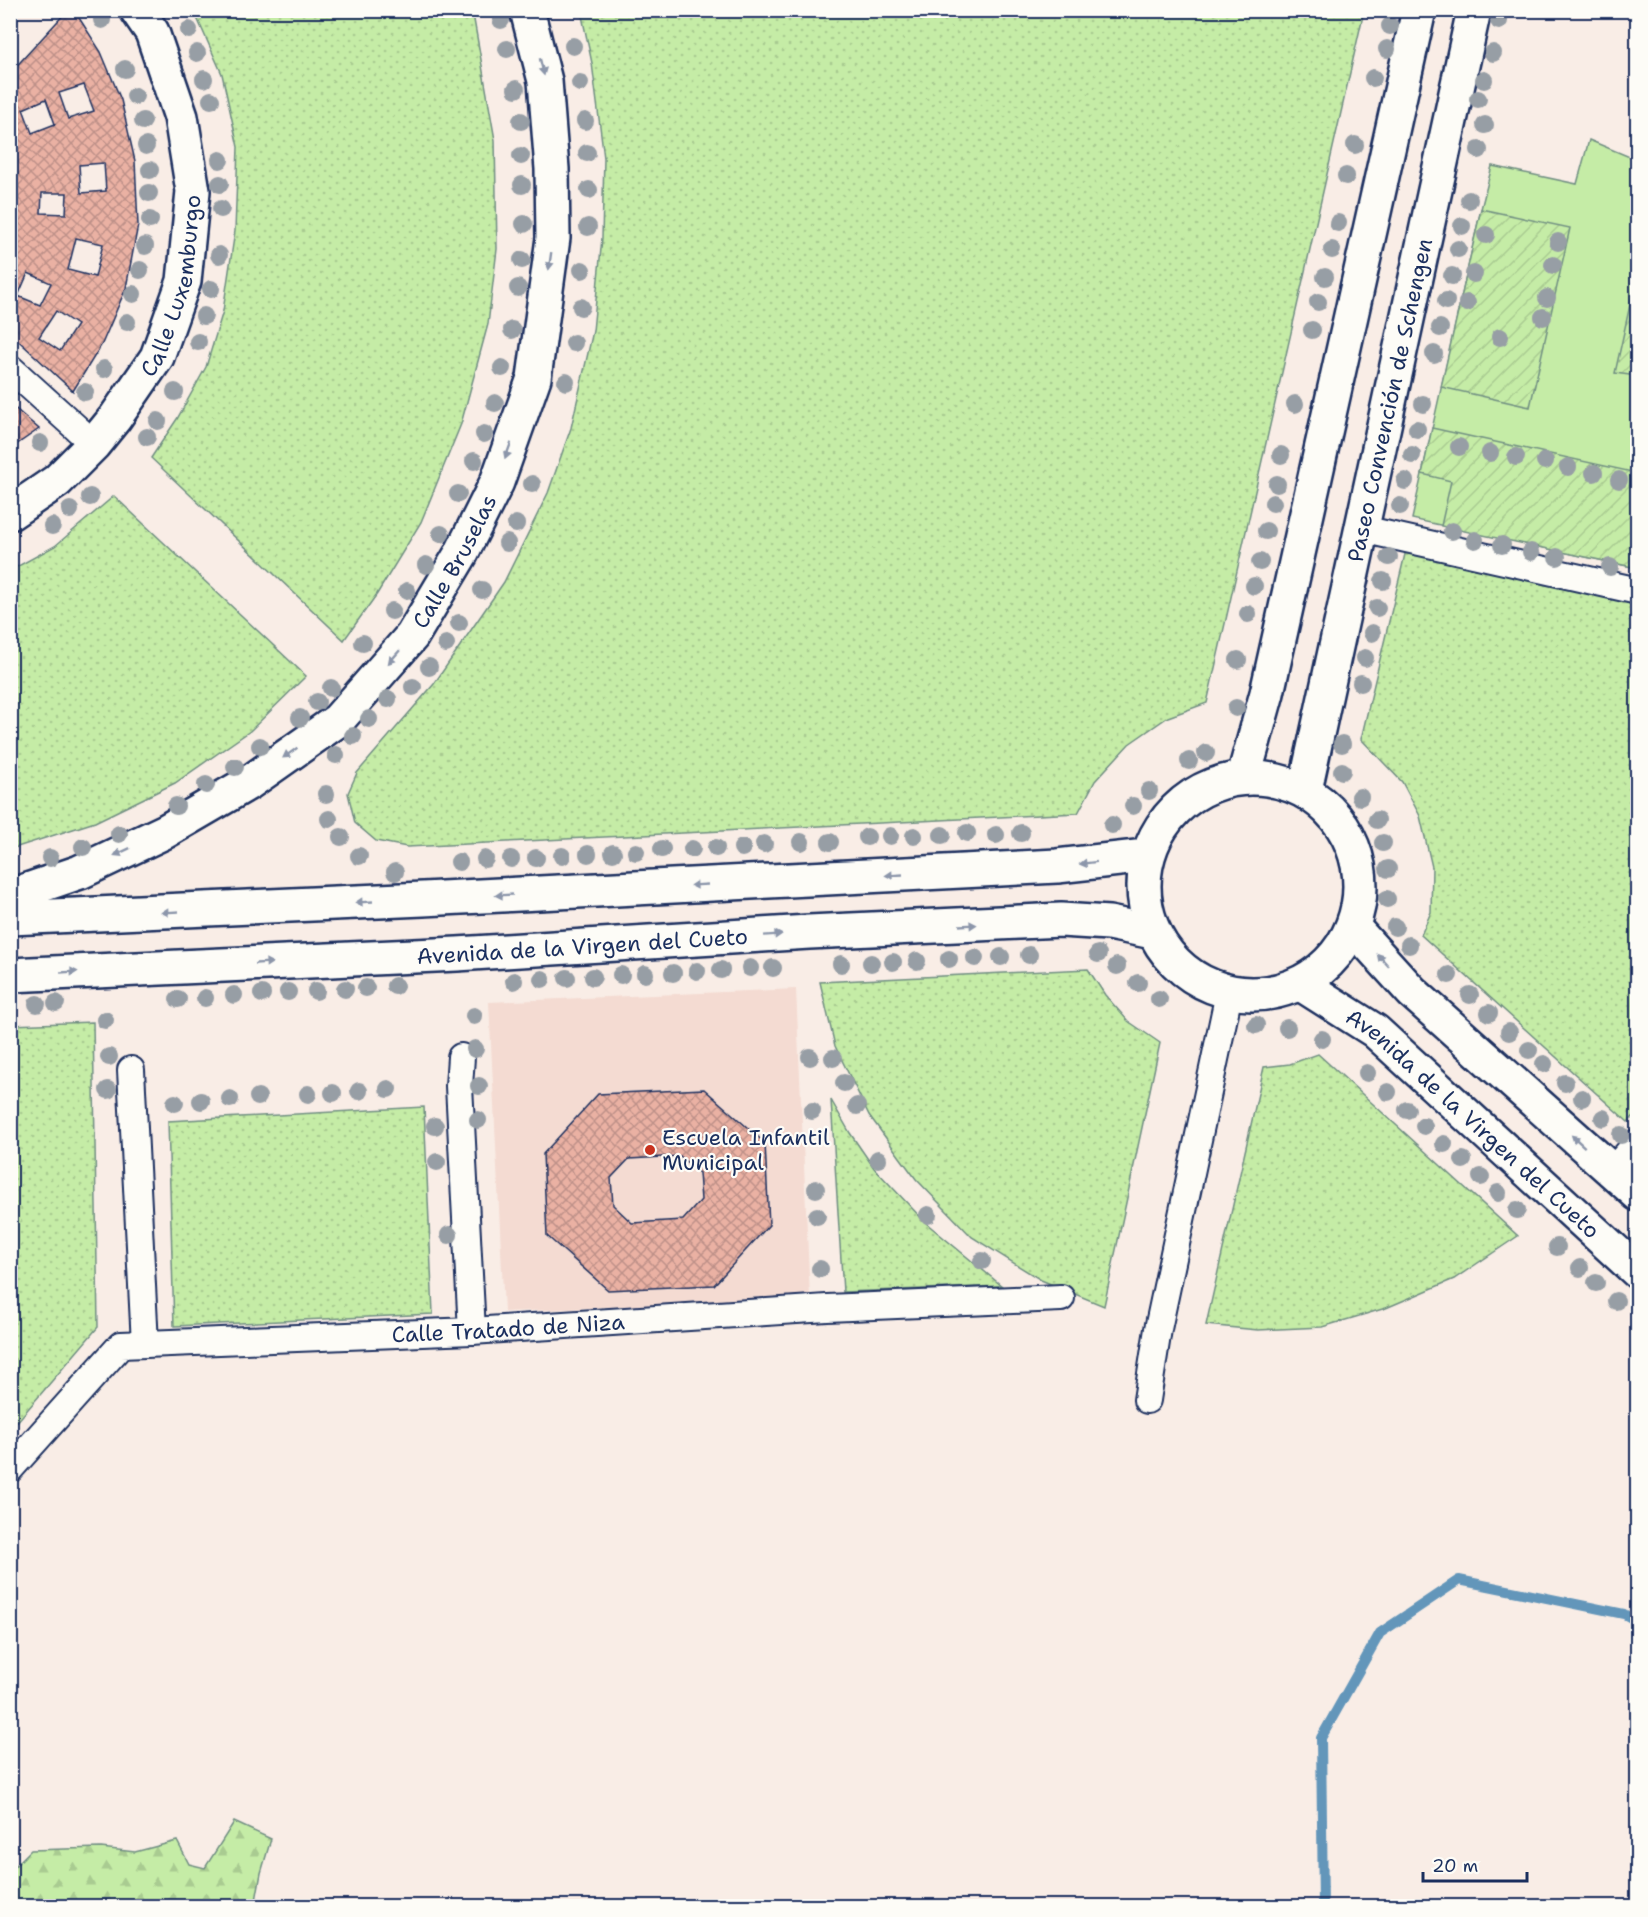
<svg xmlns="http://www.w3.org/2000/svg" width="1648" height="1917" viewBox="0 0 1648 1917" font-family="'Shantell Sans',sans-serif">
<defs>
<pattern id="grass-dots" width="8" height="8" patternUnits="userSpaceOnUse" patternTransform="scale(1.5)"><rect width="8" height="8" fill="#c5eca6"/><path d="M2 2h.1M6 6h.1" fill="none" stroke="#a9cb91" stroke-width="1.8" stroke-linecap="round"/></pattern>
<pattern id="forest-firs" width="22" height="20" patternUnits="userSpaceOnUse" patternTransform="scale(1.5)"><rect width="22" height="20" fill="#c5eca6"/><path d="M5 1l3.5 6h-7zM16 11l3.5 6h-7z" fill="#a9cb91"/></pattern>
<pattern id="garden-furrows" width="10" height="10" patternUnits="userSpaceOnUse" patternTransform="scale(1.5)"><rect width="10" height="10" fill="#c5eca6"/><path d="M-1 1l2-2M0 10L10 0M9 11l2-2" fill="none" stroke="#a9cb91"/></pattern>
<pattern id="building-cross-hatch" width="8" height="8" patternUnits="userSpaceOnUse" patternTransform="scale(1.5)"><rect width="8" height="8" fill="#eab1a3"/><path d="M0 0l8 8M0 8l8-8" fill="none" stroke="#bd9088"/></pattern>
</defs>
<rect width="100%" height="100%" fill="#f9ede6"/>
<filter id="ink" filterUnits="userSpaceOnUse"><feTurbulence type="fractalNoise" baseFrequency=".0167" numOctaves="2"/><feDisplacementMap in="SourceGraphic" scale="12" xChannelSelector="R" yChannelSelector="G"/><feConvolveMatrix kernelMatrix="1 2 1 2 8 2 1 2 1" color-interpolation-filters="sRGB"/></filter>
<g filter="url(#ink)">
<path fill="#f4dbd2" d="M796 989 810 1298 504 1312 489 1002Z"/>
<path fill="url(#grass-dots)" stroke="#708e82" stroke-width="1.5" d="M194 11 472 10 473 14 495 140 497 249 488 324 461 424 421 522 377 594 344 640 151 458 177 419 206 367 223 311 235 231 238 147 222 74Z
M581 11H1364L1207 703 1168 717 1129 744 1095 781 1078 813 407 847 376 841 355 823 348 793 357 773 434 684 504 582 548 493 571 428 593 331 602 238 604 158 592 63Z
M114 496 306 676 250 731 175 783 95 822 11 849V570L55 546Z
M1406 550 1637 601 1638 1112 1628 1122 1421 935 1431 912 1432 867 1420 816 1402 782 1361 739Z
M1088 969 1105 995 1128 1021 1160 1043 1104 1306 1041 1280 972 1237 916 1179 869 1115 835 1046 820 982Z
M93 1022 98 1327 11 1429V1025Z
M1318 1054 1518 1236 1454 1279 1386 1308 1322 1327 1258 1330 1206 1325 1264 1067 1290 1064Z
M831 1100 850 1133 874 1168 926 1223 1002 1286 843 1292Z
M424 1107 433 1314 174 1326 168 1121Z"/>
<path fill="url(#forest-firs)" stroke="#708e82" stroke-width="1.5" d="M234 1822 271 1839 261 1873 255 1906H11V1870L31 1850 101 1848 135 1852 177 1841 189 1864 205 1868Z"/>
<path fill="#c5eca6" stroke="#708e82" stroke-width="1.5" d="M1589 140 1637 160V568L1412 519 1481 209 1492 166 1577 184Z"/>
<path fill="url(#garden-furrows)" stroke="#708e82" stroke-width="1.5" d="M1481 209 1570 228 1530 407 1441 387Z
M1637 273V376L1615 373Z
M1432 428 1637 473V568L1441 526 1451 481 1422 474Z"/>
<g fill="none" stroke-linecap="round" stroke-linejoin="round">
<path stroke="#6496ba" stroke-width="10" d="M1323 1906 1321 1738 1380 1633 1459 1580 1624 1614 1638 1622"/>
</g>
<path fill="url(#building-cross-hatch)" stroke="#1b2f5e" stroke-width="1.5" fill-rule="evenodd" d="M68 10H74L101 52 121 100 135 161 138 225 126 288 102 344 73 391 10 333V73ZM84 85 94 111 68 119 59 93ZM46 99 55 124 32 133 23 109ZM104 163 106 191 81 193 79 165ZM42 193H67L66 214 41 213ZM76 238 103 244 95 277 68 270ZM28 273 51 283 40 305 18 296ZM56 311 77 325 60 351 39 337Z
M10 404 39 429 10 449Z
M704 1089 765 1143 769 1225 714 1285 608 1290 547 1236 543 1154 598 1094ZM680 1156 699 1173 701 1200 683 1220 632 1223 613 1205 611 1178 629 1159Z"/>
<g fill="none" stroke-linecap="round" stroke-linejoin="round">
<g stroke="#1b2f5e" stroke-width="30">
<g id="pedestrian">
<path d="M10 368 94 444"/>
<path d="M1362 529 1638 591"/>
<path d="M461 1057 459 1086 472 1331"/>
<path d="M131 1070 145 1344"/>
<path d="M1612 1171 1638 1142"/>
<path d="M1147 1400 1158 1329 1229 993"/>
<path id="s1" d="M10 1469 121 1345 472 1331 827 1308 1061 1298"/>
</g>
</g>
<g stroke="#1b2f5e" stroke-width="38">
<g id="minor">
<path id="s2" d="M10 513 57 481 94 444 115 418 157 357 184 281 193 191 181 117 152 32 137 10"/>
<path d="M1244 776 1267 693 1419 10"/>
<path id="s3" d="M1305 790 1474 10"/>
<path id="s4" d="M10 896 80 872 166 831 250 782 338 720 412 636 461 554 497 482 534 378 553 238 552 169 545 81 527 10"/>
</g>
</g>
<g stroke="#1b2f5e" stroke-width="38">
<g id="secondary">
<circle cx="1252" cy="886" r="108"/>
<path d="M10 918 423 899 1057 866 1146 856"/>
<path d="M1353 927 1412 992 1638 1194"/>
<path id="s5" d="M10 975 457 954 809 932 1061 920 1109 923 1153 932"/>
<path id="s6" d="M1301 984 1375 1031 1638 1272"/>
</g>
</g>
<use href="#pedestrian" stroke="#fdfcf7" stroke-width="26"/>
<use href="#minor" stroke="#fdfcf7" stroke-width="33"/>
<use href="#secondary" stroke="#fdfcf7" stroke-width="33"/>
</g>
<g fill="#979ea5">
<circle cx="102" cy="20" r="9"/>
<circle cx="501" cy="20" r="9"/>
<circle cx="1499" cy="21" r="9"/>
<circle cx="1390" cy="26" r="9"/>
<circle cx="189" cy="30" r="9"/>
<circle cx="573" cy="46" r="9"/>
<circle cx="507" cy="49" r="9"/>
<circle cx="1387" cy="49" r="9"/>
<circle cx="197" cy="53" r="9"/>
<circle cx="1493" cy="53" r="9"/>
<circle cx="125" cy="69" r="9"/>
<circle cx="1373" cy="78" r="9"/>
<circle cx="204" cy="79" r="9"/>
<circle cx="1484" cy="80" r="9"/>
<circle cx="580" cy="83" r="9"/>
<circle cx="516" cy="89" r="9"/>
<circle cx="135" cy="96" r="9"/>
<circle cx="1478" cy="99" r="9"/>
<circle cx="211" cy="100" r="9"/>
<circle cx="143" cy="121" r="9"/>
<circle cx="521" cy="121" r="9"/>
<circle cx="585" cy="121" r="9"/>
<circle cx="1485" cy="125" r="9"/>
<circle cx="1355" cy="145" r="9"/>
<circle cx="146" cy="146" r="9"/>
<circle cx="1479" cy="150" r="9"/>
<circle cx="587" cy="153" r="9"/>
<circle cx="521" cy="156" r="9"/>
<circle cx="220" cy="160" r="9"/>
<circle cx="150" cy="170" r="9"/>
<circle cx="1346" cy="176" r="9"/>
<circle cx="220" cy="184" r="9"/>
<circle cx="522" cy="185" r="9"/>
<circle cx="589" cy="190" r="9"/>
<circle cx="149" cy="193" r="9"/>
<circle cx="1469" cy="200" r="9"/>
<circle cx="221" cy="209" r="9"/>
<circle cx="150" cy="220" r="9"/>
<circle cx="1338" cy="223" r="9"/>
<circle cx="524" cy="224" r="9"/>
<circle cx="1462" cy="226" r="9"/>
<circle cx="588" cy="227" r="9"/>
<circle cx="1486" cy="235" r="9"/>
<circle cx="1558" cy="242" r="9"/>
<circle cx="145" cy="246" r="9"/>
<circle cx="1458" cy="249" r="9"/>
<circle cx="1332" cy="250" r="9"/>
<circle cx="219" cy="255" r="9"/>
<circle cx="522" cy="260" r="9"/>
<circle cx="1553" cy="265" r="9"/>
<circle cx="140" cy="270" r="9"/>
<circle cx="582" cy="270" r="9"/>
<circle cx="1474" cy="274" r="9"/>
<circle cx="1452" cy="276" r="9"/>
<circle cx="1325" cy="277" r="9"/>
<circle cx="518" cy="288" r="9"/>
<circle cx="211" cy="289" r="9"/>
<circle cx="133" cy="294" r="9"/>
<circle cx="1547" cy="298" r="9"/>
<circle cx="1446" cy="301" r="9"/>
<circle cx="1318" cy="302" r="9"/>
<circle cx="1467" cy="303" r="9"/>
<circle cx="581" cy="307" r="9"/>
<circle cx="204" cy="316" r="9"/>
<circle cx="1543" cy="317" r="9"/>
<circle cx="127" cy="322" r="9"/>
<circle cx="1440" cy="328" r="9"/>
<circle cx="512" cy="330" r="9"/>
<circle cx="1312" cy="330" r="9"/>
<circle cx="1500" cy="337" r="9"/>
<circle cx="198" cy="342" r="9"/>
<circle cx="574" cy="343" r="9"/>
<circle cx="1434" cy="354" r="9"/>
<circle cx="502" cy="368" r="9"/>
<circle cx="104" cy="369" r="9"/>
<circle cx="566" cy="382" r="9"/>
<circle cx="85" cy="392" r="9"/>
<circle cx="175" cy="392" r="9"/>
<circle cx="495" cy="403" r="9"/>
<circle cx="1295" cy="404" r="9"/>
<circle cx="1423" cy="404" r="9"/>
<circle cx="158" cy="421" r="9"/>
<circle cx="1417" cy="429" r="9"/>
<circle cx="484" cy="434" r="9"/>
<circle cx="147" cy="437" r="9"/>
<circle cx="40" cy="443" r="9"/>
<circle cx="1459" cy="447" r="9"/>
<circle cx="1490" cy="453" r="9"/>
<circle cx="1281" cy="455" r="9"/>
<circle cx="1412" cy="455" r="9"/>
<circle cx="1516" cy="457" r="9"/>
<circle cx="474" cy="461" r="9"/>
<circle cx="1545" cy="461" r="9"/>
<circle cx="1568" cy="467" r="9"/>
<circle cx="1594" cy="473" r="9"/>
<circle cx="1619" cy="480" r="9"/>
<circle cx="1405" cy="481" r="9"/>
<circle cx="532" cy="484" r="9"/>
<circle cx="1277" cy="484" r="9"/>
<circle cx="458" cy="494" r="9"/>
<circle cx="90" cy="497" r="9"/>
<circle cx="1273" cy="503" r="9"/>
<circle cx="1400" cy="506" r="9"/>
<circle cx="70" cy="510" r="9"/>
<circle cx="516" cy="524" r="9"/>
<circle cx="52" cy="526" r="9"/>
<circle cx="1266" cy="531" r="9"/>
<circle cx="1452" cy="531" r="9"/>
<circle cx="441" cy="534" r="9"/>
<circle cx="1475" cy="540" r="9"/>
<circle cx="507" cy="543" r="9"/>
<circle cx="1502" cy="545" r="9"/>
<circle cx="1531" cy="552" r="9"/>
<circle cx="1389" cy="557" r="9"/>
<circle cx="1557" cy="557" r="9"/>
<circle cx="1260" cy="562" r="9"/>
<circle cx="426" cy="565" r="9"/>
<circle cx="1610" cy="567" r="9"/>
<circle cx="1383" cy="581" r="9"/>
<circle cx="1254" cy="586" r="9"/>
<circle cx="482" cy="590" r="9"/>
<circle cx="407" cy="591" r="9"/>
<circle cx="1377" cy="608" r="9"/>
<circle cx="392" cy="611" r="9"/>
<circle cx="1248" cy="614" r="9"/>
<circle cx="459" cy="623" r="9"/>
<circle cx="1372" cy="633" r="9"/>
<circle cx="363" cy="643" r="9"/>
<circle cx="446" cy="644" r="9"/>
<circle cx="1365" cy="658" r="9"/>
<circle cx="1238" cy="660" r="9"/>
<circle cx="429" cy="667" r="9"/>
<circle cx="1361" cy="683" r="9"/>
<circle cx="413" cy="687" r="9"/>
<circle cx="331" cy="688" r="9"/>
<circle cx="388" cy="699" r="9"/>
<circle cx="317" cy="702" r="9"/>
<circle cx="1236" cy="708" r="9"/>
<circle cx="300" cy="718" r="9"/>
<circle cx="369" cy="719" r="9"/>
<circle cx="353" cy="736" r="9"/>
<circle cx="1342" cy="744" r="9"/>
<circle cx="260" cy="746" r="9"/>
<circle cx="1206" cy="753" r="9"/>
<circle cx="336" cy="755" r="9"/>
<circle cx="1189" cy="761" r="9"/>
<circle cx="235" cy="767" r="9"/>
<circle cx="1342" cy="771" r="9"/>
<circle cx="206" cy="785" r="9"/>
<circle cx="1149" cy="791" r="9"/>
<circle cx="326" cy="794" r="9"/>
<circle cx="1360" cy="797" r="9"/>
<circle cx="176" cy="806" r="9"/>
<circle cx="1133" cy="806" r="9"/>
<circle cx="329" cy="819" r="9"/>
<circle cx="1377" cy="820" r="9"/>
<circle cx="1112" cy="825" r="9"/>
<circle cx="967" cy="833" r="9"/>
<circle cx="1021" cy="833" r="9"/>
<circle cx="119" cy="834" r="9"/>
<circle cx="942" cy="835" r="9"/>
<circle cx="996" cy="835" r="9"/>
<circle cx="890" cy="836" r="9"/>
<circle cx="914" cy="836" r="9"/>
<circle cx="341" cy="837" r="9"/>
<circle cx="867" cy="837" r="9"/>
<circle cx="801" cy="842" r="9"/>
<circle cx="830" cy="842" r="9"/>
<circle cx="1383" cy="843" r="9"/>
<circle cx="764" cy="844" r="9"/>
<circle cx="83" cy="847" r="9"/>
<circle cx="716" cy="848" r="9"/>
<circle cx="742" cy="848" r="9"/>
<circle cx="662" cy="849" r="9"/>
<circle cx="692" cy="849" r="9"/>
<circle cx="636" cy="852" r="9"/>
<circle cx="613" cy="853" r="9"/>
<circle cx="588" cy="854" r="9"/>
<circle cx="359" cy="856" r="9"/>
<circle cx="562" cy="856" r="9"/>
<circle cx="50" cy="858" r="9"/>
<circle cx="536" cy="858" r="9"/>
<circle cx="485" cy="859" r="9"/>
<circle cx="511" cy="859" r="9"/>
<circle cx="459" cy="862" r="9"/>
<circle cx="1388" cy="869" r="9"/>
<circle cx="395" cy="872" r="9"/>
<circle cx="1387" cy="899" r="9"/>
<circle cx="1395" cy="927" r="9"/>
<circle cx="1409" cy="945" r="9"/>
<circle cx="1098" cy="954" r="9"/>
<circle cx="1029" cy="955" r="9"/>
<circle cx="1001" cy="957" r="9"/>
<circle cx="975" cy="958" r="9"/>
<circle cx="949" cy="959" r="9"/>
<circle cx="917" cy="961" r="9"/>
<circle cx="893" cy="962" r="9"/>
<circle cx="871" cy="963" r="9"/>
<circle cx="841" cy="964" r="9"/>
<circle cx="1117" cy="966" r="9"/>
<circle cx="750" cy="968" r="9"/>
<circle cx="773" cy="968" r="9"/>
<circle cx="721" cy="970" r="9"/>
<circle cx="697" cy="971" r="9"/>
<circle cx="673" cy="973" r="9"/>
<circle cx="645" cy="974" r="9"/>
<circle cx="621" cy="975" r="9"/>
<circle cx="1449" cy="975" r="9"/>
<circle cx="593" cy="977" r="9"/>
<circle cx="567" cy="978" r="9"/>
<circle cx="542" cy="979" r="9"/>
<circle cx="514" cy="981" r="9"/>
<circle cx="1138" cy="983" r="9"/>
<circle cx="395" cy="986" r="9"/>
<circle cx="366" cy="988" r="9"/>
<circle cx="345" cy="989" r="9"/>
<circle cx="316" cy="991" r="9"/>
<circle cx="288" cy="992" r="9"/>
<circle cx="262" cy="994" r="9"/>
<circle cx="234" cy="995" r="9"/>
<circle cx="1470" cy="995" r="9"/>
<circle cx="205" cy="998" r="9"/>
<circle cx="178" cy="999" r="9"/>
<circle cx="1159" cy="999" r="9"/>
<circle cx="56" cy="1003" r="9"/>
<circle cx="37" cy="1004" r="9"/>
<circle cx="1489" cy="1013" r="9"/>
<circle cx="474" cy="1016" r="9"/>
<circle cx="105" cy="1020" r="9"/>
<circle cx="1256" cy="1025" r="9"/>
<circle cx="1287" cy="1028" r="9"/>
<circle cx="1509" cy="1032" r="9"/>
<circle cx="1322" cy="1039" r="9"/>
<circle cx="475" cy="1049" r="9"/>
<circle cx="1529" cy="1050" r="9"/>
<circle cx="109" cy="1057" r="9"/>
<circle cx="810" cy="1057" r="9"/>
<circle cx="833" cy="1058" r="9"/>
<circle cx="1544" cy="1064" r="9"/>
<circle cx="1367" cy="1073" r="9"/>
<circle cx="844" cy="1083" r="9"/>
<circle cx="1565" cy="1083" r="9"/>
<circle cx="479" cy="1086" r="9"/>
<circle cx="388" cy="1089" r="9"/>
<circle cx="108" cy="1090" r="9"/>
<circle cx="359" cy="1091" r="9"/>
<circle cx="1388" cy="1092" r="9"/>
<circle cx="333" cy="1093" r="9"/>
<circle cx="308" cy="1094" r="9"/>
<circle cx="258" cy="1097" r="9"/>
<circle cx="1582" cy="1098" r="9"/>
<circle cx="230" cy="1099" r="9"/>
<circle cx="201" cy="1101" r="9"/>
<circle cx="175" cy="1103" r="9"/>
<circle cx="857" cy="1106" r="9"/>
<circle cx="1407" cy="1110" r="9"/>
<circle cx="812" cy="1111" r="9"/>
<circle cx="1603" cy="1118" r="9"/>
<circle cx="478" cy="1120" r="9"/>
<circle cx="435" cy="1126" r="9"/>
<circle cx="1424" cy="1126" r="9"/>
<circle cx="1621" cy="1135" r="9"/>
<circle cx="1444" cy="1144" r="9"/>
<circle cx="878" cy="1159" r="9"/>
<circle cx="1463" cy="1160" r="9"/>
<circle cx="437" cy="1162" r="9"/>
<circle cx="1481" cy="1177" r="9"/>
<circle cx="816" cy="1189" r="9"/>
<circle cx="1498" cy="1193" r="9"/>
<circle cx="1517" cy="1210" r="9"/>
<circle cx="928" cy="1215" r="9"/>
<circle cx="817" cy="1216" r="9"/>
<circle cx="449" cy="1235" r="9"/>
<circle cx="1557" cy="1247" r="9"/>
<circle cx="982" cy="1261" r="9"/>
<circle cx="1580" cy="1268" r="9"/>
<circle cx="820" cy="1269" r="9"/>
<circle cx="1596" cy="1283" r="9"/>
<circle cx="1616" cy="1301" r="9"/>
</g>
<defs><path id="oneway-solid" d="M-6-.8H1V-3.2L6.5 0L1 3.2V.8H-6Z" transform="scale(1.5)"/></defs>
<g fill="#8c96aa">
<use href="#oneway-solid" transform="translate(542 67) rotate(76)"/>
<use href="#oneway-solid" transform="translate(550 261) rotate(98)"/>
<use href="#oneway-solid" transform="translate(508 451) rotate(110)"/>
<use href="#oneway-solid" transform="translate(394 657) rotate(131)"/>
<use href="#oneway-solid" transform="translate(290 753) rotate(145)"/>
<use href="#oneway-solid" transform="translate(122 852) rotate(155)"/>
<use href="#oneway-solid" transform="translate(1088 863) rotate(173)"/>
<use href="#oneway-solid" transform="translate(894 875) rotate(177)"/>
<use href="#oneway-solid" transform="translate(699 885) rotate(177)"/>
<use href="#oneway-solid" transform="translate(504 895) rotate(177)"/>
<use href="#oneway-solid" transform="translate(364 902) rotate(177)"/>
<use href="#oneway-solid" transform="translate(170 912) rotate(177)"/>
<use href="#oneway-solid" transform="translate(968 925) rotate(-3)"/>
<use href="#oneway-solid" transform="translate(773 935) rotate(-4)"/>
<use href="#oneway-solid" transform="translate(1383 960) rotate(-132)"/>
<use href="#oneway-solid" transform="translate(264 963) rotate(-3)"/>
<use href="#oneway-solid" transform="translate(69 972) rotate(-3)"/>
<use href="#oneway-solid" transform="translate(1578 1141) rotate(-138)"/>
</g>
</g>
<circle fill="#c8321e" stroke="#fdfcf7" stroke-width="2" cx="650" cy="1150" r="6"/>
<g text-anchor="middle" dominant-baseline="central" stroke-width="4.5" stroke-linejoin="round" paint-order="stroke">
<g font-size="22" fill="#1b2f5e" stroke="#fdfcf7">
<text stroke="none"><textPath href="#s2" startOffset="290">Calle Luxemburgo</textPath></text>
<text stroke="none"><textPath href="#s3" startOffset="399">Paseo Convención de Schengen</textPath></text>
<text stroke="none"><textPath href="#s4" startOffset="572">Calle Bruselas</textPath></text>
<text stroke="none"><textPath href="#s5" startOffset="573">Avenida de la Virgen del Cueto</textPath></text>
<text stroke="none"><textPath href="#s6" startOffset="222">Avenida de la Virgen del Cueto</textPath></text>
<text stroke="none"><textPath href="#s1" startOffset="554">Calle Tratado de Niza</textPath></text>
</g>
<g font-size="22" fill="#1b2f5e" stroke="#fdfcf7" text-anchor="start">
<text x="662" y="1137">Escuela Infantil<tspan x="662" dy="25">Municipal</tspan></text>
</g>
</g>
<rect width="1648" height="1917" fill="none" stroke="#fdfcf7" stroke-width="36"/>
<rect x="18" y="18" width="1612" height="1881" fill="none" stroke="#1b2f5e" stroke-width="2" filter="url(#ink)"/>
<path d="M1423 1872v9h104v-9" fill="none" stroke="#1b2f5e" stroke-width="3"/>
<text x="1432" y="1872" font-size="18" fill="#1b2f5e" stroke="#fdfcf7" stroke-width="4.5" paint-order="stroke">20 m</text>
</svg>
